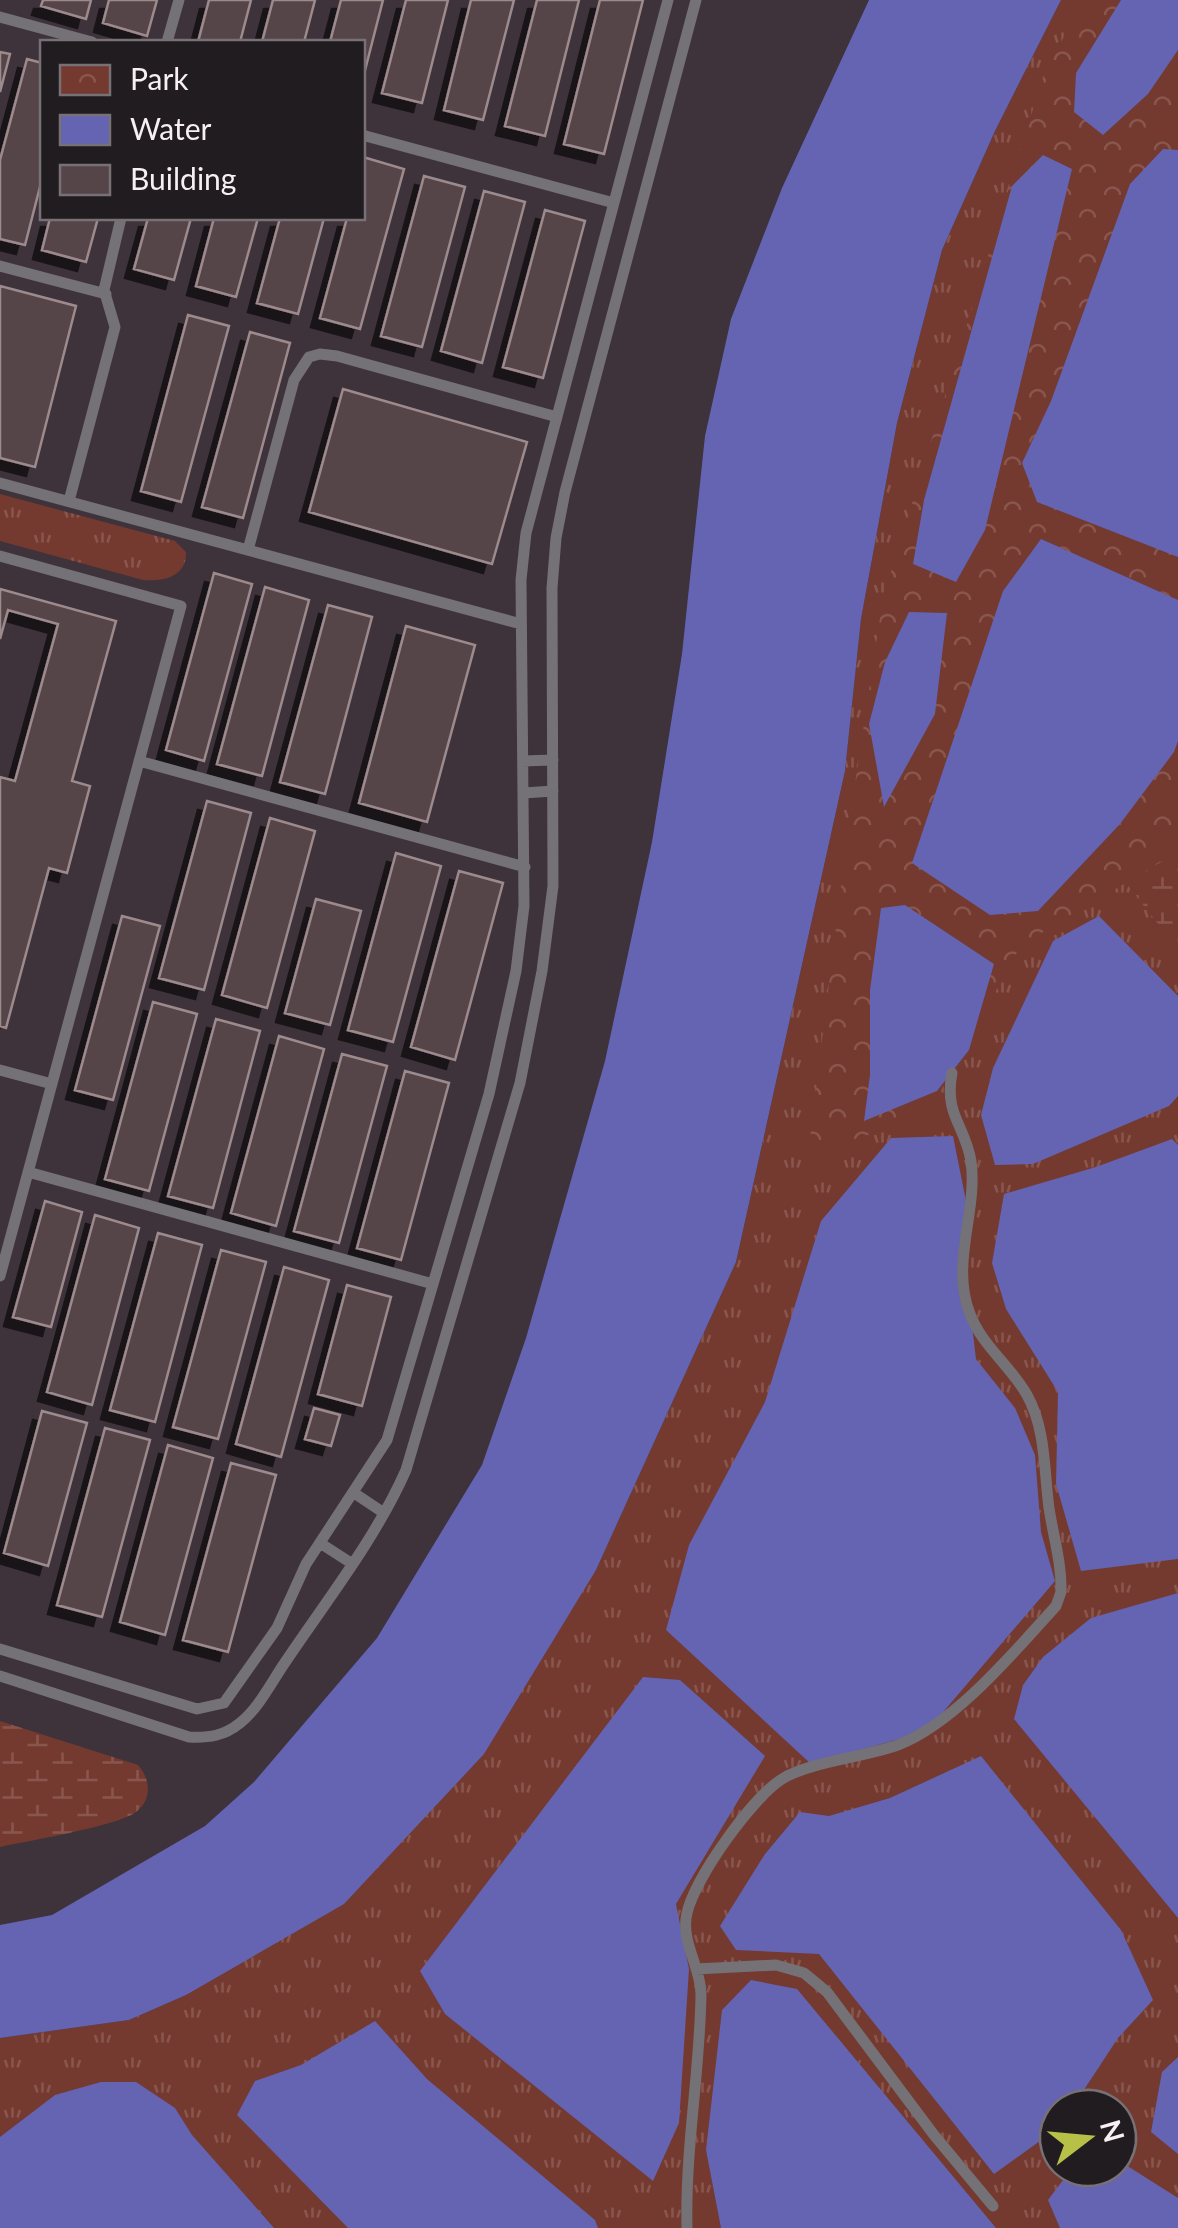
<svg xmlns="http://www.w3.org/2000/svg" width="1178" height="2228" viewBox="0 0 1178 2228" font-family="Lato,sans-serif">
<defs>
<pattern id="grass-tufts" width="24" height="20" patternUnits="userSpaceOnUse" patternTransform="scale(2.5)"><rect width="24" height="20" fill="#74392f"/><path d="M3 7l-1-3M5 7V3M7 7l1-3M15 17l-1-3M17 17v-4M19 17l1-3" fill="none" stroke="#89564e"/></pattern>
<pattern id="wetland-marsh" width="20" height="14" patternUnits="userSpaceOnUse" patternTransform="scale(2.5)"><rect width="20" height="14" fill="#74392f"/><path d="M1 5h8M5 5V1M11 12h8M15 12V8" fill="none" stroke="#89564e"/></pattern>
<pattern id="park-crowns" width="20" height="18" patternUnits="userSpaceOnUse" patternTransform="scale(2.5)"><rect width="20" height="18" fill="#74392f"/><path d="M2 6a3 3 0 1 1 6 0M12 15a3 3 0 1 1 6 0" fill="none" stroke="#89564e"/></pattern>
<filter id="shadow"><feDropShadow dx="-9" dy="9" stdDeviation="0" flood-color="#0009"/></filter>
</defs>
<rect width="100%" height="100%" fill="#3e323b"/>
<path fill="url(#grass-tufts)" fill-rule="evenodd" d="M1061 0H1178V2228H0V2038L129 2020 186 1995 596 1570 736 1262 845 771 861 619 897 423 942 250 995 131ZM1058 2108H1118V2168H1058Z
M0 494 175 541 186 552C187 576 164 582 143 580L0 541Z"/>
<path fill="url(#wetland-marsh)" d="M1178 795V949L1114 868Z
M0 1721 138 1765C150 1778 153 1799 136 1812 118 1826 27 1841 0 1847Z"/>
<path fill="url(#park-crowns)" d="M1086 0H1178V852L1021 945 927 1116 808 1154 848 830 883 598 1046 67Z"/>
<path fill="#6464b3" d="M869 0H1061L995 131 942 250 897 423 861 619 845 771 736 1262 596 1570 484 1754 344 1904 186 1995 129 2020 0 2038V1925L52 1915 205 1826 254 1782 377 1638 482 1465 526 1338 605 1061 652 842 682 654 705 436 731 319 782 188Z
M1121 0H1178V50L1148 94 1103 135 1074 112 1076 73Z
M1163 149 1178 150V557L1037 502 1022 463 1051 401 1130 184Z
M1043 155 1072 169 985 530 956 582 913 564 924 500 1012 186Z
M1041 539 1178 600V741L1174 752 1120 824 1038 911 990 915 912 863 1003 591Z
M909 612 947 613 935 714 884 807 869 724 885 662Z
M905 905 994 964 969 1050 937 1091 864 1121 870 1075V990L881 908Z
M1099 916 1178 996V1096L1169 1106 1033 1164 995 1165 981 1115 993 1068 1053 941Z
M953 1136 968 1211 967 1283 976 1359 1015 1408 1035 1455 1041 1532 1055 1581 927 1731 811 1764 666 1630 689 1545 765 1402 821 1221 891 1138Z
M1172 1139 1178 1145V1559L1081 1571 1056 1484 1058 1392 1006 1309 992 1263 1004 1194 1096 1167Z
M1178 1593V1918L1014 1719 1023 1685 1043 1657 1091 1618Z
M643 1677 680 1680 765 1756 676 1904 689 1969 679 2123 653 2181 445 2014 420 1971Z
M981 1756 1121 1930 1153 2000 1118 2038 1072 2108H1058V2128L994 2174 819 1954 736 1950 720 1926 765 1854 800 1812 829 1816 890 1798Z
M751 1980 797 1989 996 2228H721L706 2150 722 2010Z
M375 2021 427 2079 595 2220 598 2228H348L237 2115 255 2081 301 2065Z
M1178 2057V2154L1151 2132 1162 2072Z
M101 2082H136L175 2108 192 2135 274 2228H0V2137L55 2095Z
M1118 2160 1178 2198V2228H1060L1048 2200 1072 2168H1118Z"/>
<path fill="#554448" stroke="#9c8a8d" stroke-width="2.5" filter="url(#shadow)" d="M43 0H91L86 19 41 6Z
M109 0H157L147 36 103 23Z
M209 0H251L240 42H198Z
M273 0H315L304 42H262Z
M341 0H383L362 82V42H330Z
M406 0H448L422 103 382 93Z
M471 0H514L483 120 444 110Z
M537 0H579L545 136 505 126Z
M600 0H643L604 154 564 144Z
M0 52 10 54 0 92Z
M27 59 42 63V179L25 245 0 239V160Z
M363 157 404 169 360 329 320 318 347 218H362Z
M424 176 465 187 422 347 381 336Z
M484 191 525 202 482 363 441 351Z
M545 210 585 221 543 378 503 367Z
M50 218H98L86 262 42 250Z
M148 218H191L174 280 134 269Z
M214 218H258L236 297 196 286Z
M280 218H324L298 314 257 303Z
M0 286 76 306 35 467 0 458Z
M188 315 229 326 181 502 141 491Z
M250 332 290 343 243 518 202 507Z
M343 389 527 442 492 564 309 512Z
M214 573 252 584 204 761 166 750Z
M265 587 309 600 262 776 217 764Z
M0 589 116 621 72 781 90 786 67 873 49 868 6 1028 0 1026V777L15 781 58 624 8 610 0 639Z
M328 605 372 617 325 794 280 782Z
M406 626 475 645 427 822 359 803Z
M207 801 251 813 204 990 159 978Z
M270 818 315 831 267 1008 222 995Z
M396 853 441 866 393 1042 348 1030Z
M459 871 503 883 455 1060 411 1047Z
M316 899 361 911 330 1025 285 1013Z
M122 916 160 926 113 1100 75 1090Z
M153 1002 197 1014 149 1191 105 1179Z
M216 1019 260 1031 213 1208 168 1196Z
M279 1036 324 1049 276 1226 231 1213Z
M342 1054 387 1066 339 1243 294 1231Z
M405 1071 449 1083 401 1260 357 1248Z
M45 1201 82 1212 51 1327 13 1317Z
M95 1215 139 1228 92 1405 47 1392Z
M158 1233 202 1245 155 1422 110 1410Z
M221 1250 266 1262 218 1439 173 1427Z
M284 1267 329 1280 281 1457 236 1444Z
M347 1285 391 1297 362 1406 318 1394Z
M314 1408 340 1415 331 1446 305 1439Z
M42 1411 87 1423 48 1566 4 1553Z
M105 1428 150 1440 102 1617 57 1605Z
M168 1445 213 1458 165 1635 120 1622Z
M231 1463 276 1475 228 1652 183 1640Z"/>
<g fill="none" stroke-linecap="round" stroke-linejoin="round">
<path stroke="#747177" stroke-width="11" d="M0 17 92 42
M167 42 179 0
M362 135 614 203
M0 266 106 294
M0 483 521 624
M69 501 115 327 104 290 121 218
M248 550 294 380 309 357 320 354 337 356 557 417
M0 556 181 606 0 1276
M139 761 525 867
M523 761 553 760
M524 793 553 791
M0 1070 52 1084
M28 1172 433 1284
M354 1493 384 1513
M320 1543 351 1563
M0 1649 197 1709 224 1703 277 1628 306 1564 387 1440 489 1094 516 971 524 906 521 580 526 533 668 0
M0 1676 189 1737C209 1738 224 1736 240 1723 259 1708 272 1681 286 1661 327 1600 376 1538 406 1470L520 1083 542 971 553 886 552 588 556 538 565 492 696 0
M696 1969 776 1965 804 1973 827 1992 934 2135 993 2206
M687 2228C685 2149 700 2072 701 1994 701 1967 680 1941 687 1913 695 1878 751 1799 782 1779 809 1762 865 1757 898 1745 955 1723 1014 1652 1056 1606L1061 1592C1062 1564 1053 1535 1049 1508 1044 1471 1046 1429 1027 1395 1011 1366 982 1346 970 1314 950 1263 978 1212 971 1161 965 1125 944 1115 952 1073"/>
</g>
<rect x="40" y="40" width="325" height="180" fill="#211c20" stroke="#777075" stroke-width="2.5"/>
<rect x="60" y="65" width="50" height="30" fill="url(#park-crowns)" stroke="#777075" stroke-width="2.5"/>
<text x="130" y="90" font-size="30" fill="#f7eff4">Park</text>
<rect x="60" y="115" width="50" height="30" fill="#6464b3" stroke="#777075" stroke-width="2.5"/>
<text x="130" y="140" font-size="30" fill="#f7eff4">Water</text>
<rect x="60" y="165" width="50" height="30" fill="#554448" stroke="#777075" stroke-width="2.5"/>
<text x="130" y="190" font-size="30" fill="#f7eff4">Building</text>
<g transform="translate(1088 2138) rotate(74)"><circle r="48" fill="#211c20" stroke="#777075" stroke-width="2.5"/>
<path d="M0-8L18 38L0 25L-18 38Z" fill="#b7c148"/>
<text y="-15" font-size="28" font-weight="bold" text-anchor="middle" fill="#f7eff4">N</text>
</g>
</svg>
